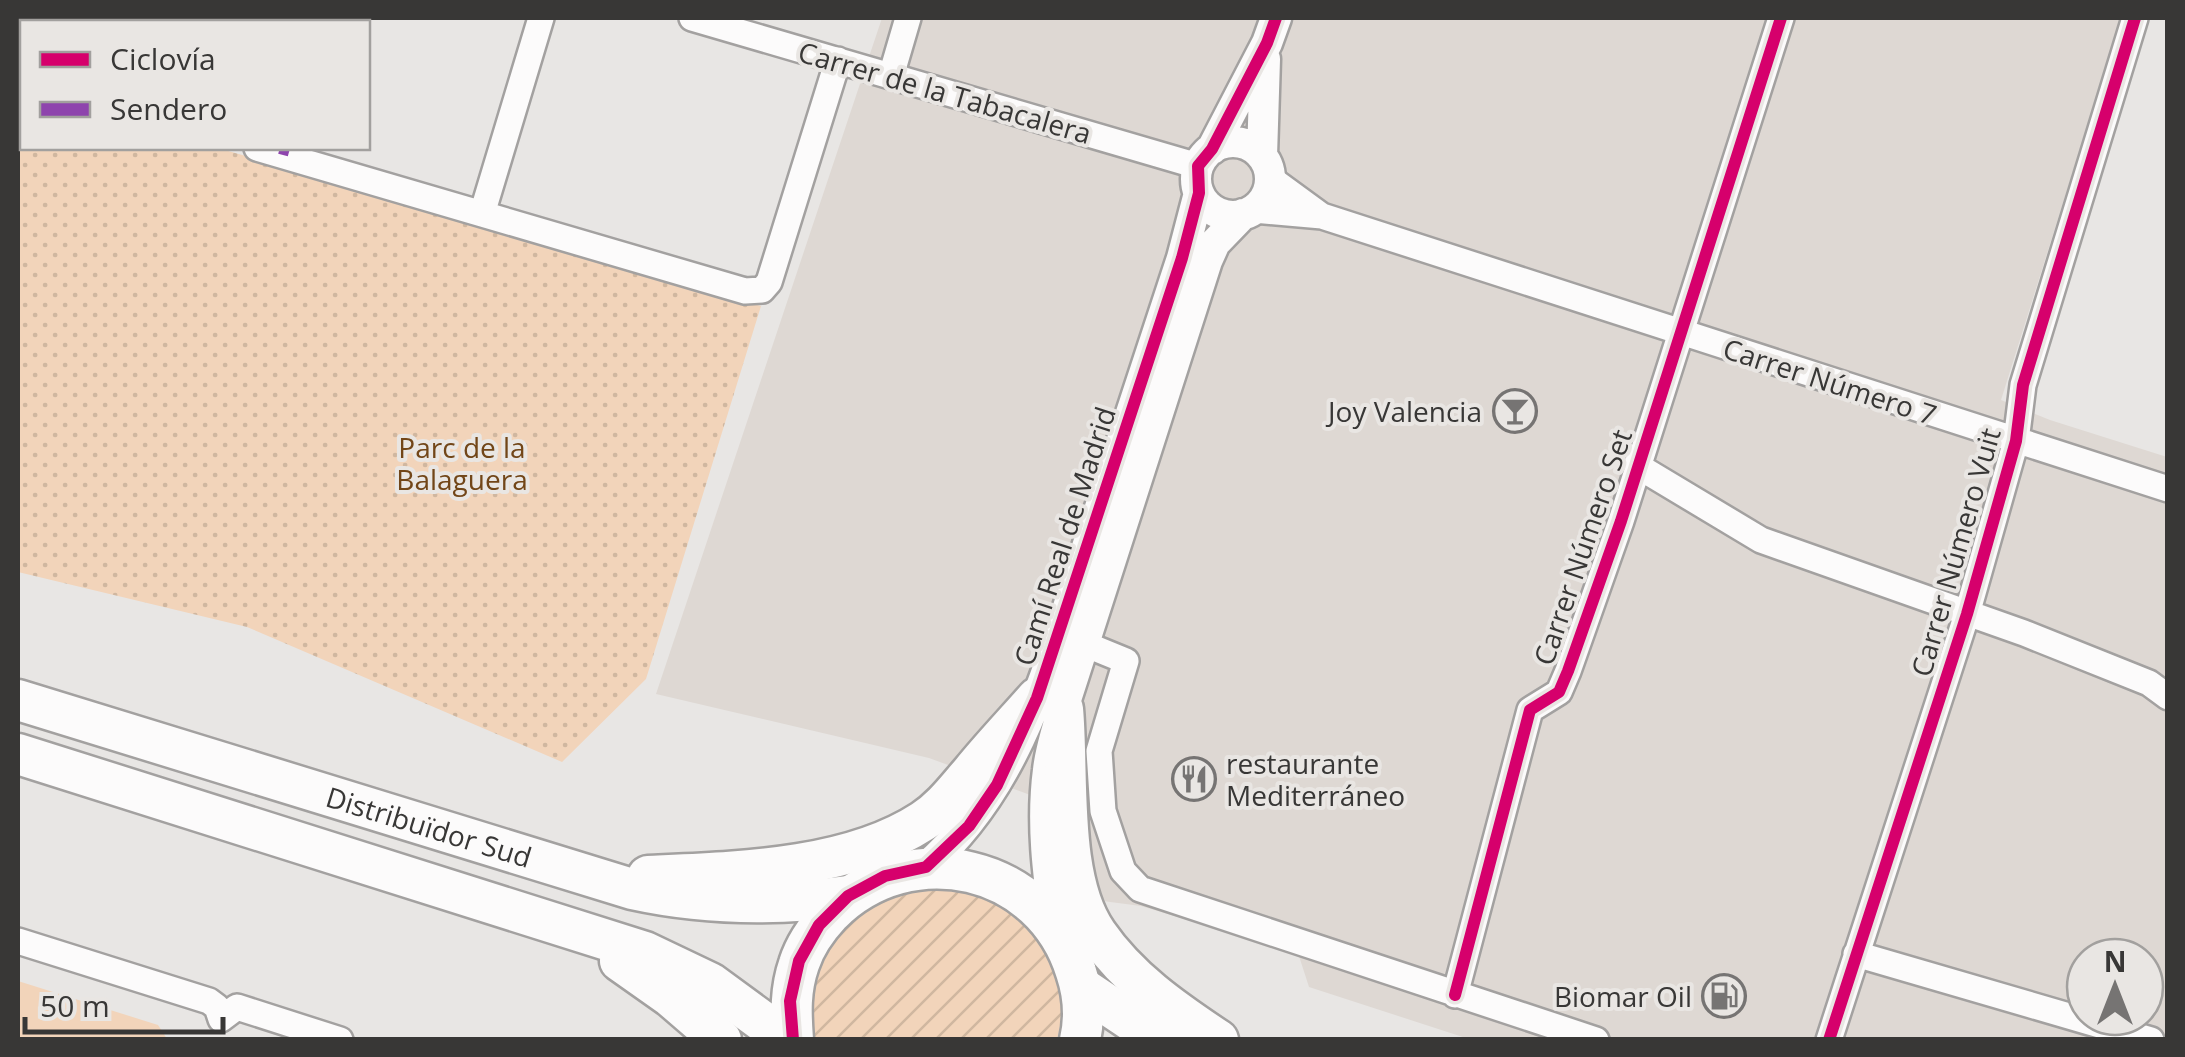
<svg xmlns="http://www.w3.org/2000/svg" width="2185" height="1057" viewBox="0 0 2185 1057" font-family="'Open Sans',sans-serif">
<defs>
<pattern id="park-dots" width="8" height="8" patternUnits="userSpaceOnUse" patternTransform="scale(2.5)"><rect width="8" height="8" fill="#f2d4ba"/><path d="M2 2h.1M6 6h.1" fill="none" stroke="#d0b7a0" stroke-width="1.8" stroke-linecap="round"/></pattern>
<pattern id="garden-furrows" width="10" height="10" patternUnits="userSpaceOnUse" patternTransform="scale(2.5)"><rect width="10" height="10" fill="#f2d4ba"/><path d="M-1 1l2-2M0 10L10 0M9 11l2-2" fill="none" stroke="#d0b7a0"/></pattern>
</defs>
<rect width="100%" height="100%" fill="#e8e6e4"/>
<path fill="#ded8d3" fill-rule="evenodd" d="M882 18H2121L2001 400 2050 420 2167 457V1039H1469L1309 987 1298 953 1141 906 1095 900 1082 814 929 758 656 694ZM2085 957H2145V1017H2085Z"/>
<path fill="#f2d4ba" d="M18 981 158 1025 167 1039H18Z"/>
<path fill="url(#park-dots)" d="M18 89 22 91V148H218L761 306 646 679 562 762 247 627 18 572Z"/>
<path fill="url(#garden-furrows)" d="M948 886C960 890 974 891 986 896 1039 918 1074 984 1057 1039H815C814 1027 811 1013 812 1000 816 949 858 900 909 889 921 886 935 887 948 886Z"/>
<g fill="none" stroke-linecap="round" stroke-linejoin="round">
<g stroke="#a3a1a0" stroke-width="30">
<path id="minor" d="M692 18 1198 166
M891 76 908 18
M18 77 22 79
M257 148 745 291 762 290 769 282 838 60
M1270 178 1322 216
M1254 210 1322 216 2168 489
M482 214 541 18
M1636 465 1761 540 2024 633 2149 683 2168 697
M1082 643 1126 661 1099 751 1103 811 1123 871 1140 889 1596 1040
M18 941 209 1001 217 1007 221 1019
M1856 954 2151 1040
M1455 995 1530 710 1559 692 1568 671 1621 521 1781 18
M221 1019 237 1007 340 1040
M1829 1040 1967 614 2016 441 2023 385 2135 18"/>
</g>
<g stroke="#a3a1a0" stroke-width="35">
<path id="tertiary" d="M1196 179a37 37 0 1 1 74 0a37 37 0 1 1-74 0Z
M1212 149 1267 43 1276 18
M1262 156 1265 59
M926 867C1025 781 1052 652 1092 532 1122 441 1152 350 1182 258L1199 193
M1055 927C1048 875 1041 823 1048 770 1050 750 1057 729 1063 709L1207 261 1215 243 1243 214"/>
</g>
<g stroke="#a3a1a0" stroke-width="45">
<g id="trunk">
<path id="s1" d="M18 700 632 889C705 905 774 906 848 896"/>
<path d="M1063 709C1069 775 1058 879 1097 934 1128 979 1173 1010 1218 1040"/>
<path d="M18 754 645 952 710 983 788 1040"/>
<path d="M648 876C735 872 848 870 923 821 943 808 956 790 971 773 992 747 1015 723 1037 698"/>
<path d="M620 961 671 997 721 1040"/>
<path d="M1081 987 1160 1040"/>
<path d="M793 1040C791 1013 790 990 799 964 805 945 818 927 831 913 910 834 1043 864 1076 972 1083 993 1085 1018 1080 1040"/>
</g>
</g>
<use href="#minor" stroke="#fcfbfb" stroke-width="25"/>
<use href="#tertiary" stroke="#fcfbfb" stroke-width="30"/>
<use href="#trunk" stroke="#fcfbfb" stroke-width="40"/>
<path stroke="#8e44ad" stroke-width="10" stroke-dasharray="20 10" stroke-linecap="butt" d="M224 22 226 18
M320 22 321 18
M283 155 285 148"/>
<g stroke="#e9e6e3" stroke-width="19">
<path id="cycleway" d="M1455 995 1530 710 1559 692 1568 671 1621 521 1781 18
M793 1040 790 1001 799 961 819 925 848 896 885 876 926 867 969 826 997 785 1037 698 1182 258 1199 193 1198 166 1212 149 1267 43 1276 18
M1829 1040 1967 614 2016 441 2023 385 2135 18"/>
</g>
<use href="#cycleway" stroke="#d6006c" stroke-width="12"/>
</g>
<defs>
<g id="bar-ring" transform="scale(2.25)"><circle r="9.5" fill="#e9e6e3" stroke="#767473" stroke-width="1.5"/><path d="M-6-5H6L.8 .8V4.5H3.5V6h-7V4.5H-.8V.8Z" fill="#767473"/></g>
<g id="restaurant-ring" transform="scale(2.25)"><circle r="9.5" fill="#e9e6e3" stroke="#767473" stroke-width="1.5"/><path d="M-5-6h1v4h1v-4h1v4h1v-4h1v5L-1.5 .5V6h-2V.5L-5-1ZM5-6V6H3V1.5H1.5Q1.5-4 5-6Z" fill="#767473"/></g>
<g id="fuel-ring" transform="scale(2.25)"><circle r="9.5" fill="#e9e6e3" stroke="#767473" stroke-width="1.5"/><path d="M-5.5-6h7V0h2V4h1.3V-2.5L3-4.5l.8-.8L6-3V5H2.5V1h-1V6h-7ZM-4.2-4.7v3.2H.2V-4.7Z" fill="#767473"/></g>
</defs>
<g fill-rule="evenodd">
<use href="#bar-ring" x="1515" y="411"/>
<use href="#restaurant-ring" x="1194" y="779"/>
<use href="#fuel-ring" x="1724" y="996"/>
</g>
<g text-anchor="middle" dominant-baseline="central" stroke-width="8" stroke-linejoin="round" paint-order="stroke">
<g font-size="28" fill="#383736" stroke="#e9e6e3">
<text transform="translate(945 92) rotate(16)">Carrer de la Tabacalera</text>
<text transform="translate(1830 381) rotate(18)">Carrer Número 7</text>
<text transform="translate(1064 536) rotate(-72)">Camí Real de Madrid</text>
<text transform="translate(1582 547) rotate(-71)">Carrer Número Set</text>
<text transform="translate(1955 552) rotate(-74)">Carrer Número Vuit</text>
<text stroke="none"><textPath href="#s1" startOffset="430">Distribuïdor Sud</textPath></text>
</g>
<g font-size="28" fill="#383736" stroke="#e9e6e3" text-anchor="end">
<text x="1482" y="411">Joy Valencia</text>
<text x="1226" y="763" text-anchor="start">restaurante<tspan x="1226" dy="32">Mediterráneo</tspan></text>
<text x="1692" y="996">Biomar Oil</text>
</g>
<g font-size="28" fill="#724618" stroke="#e9e6e3">
<text x="462" y="447">Parc de la<tspan x="462" dy="32">Balaguera</tspan></text>
</g>
</g>
<rect width="2185" height="1057" fill="none" stroke="#383736" stroke-width="40"/>
<rect x="20" y="20" width="350" height="130" fill="#e9e6e3" stroke="#a2a09e" stroke-width="2.5"/>
<rect x="40" y="52" width="50" height="15" fill="#d6006c" stroke="#a2a09e" stroke-width="2.5"/>
<text x="110" y="70" font-size="30" fill="#383736">Ciclovía</text>
<rect x="40" y="102" width="50" height="15" fill="#8e44ad" stroke="#a2a09e" stroke-width="2.5"/>
<text x="110" y="120" font-size="30" fill="#383736">Sendero</text>
<g transform="translate(2115 987)"><circle r="48" fill="#e9e6e3" stroke="#a2a09e" stroke-width="2.5"/>
<path d="M0-8L18 38L0 25L-18 38Z" fill="#767473"/>
<text y="-15" font-size="28" font-weight="bold" text-anchor="middle" fill="#383736">N</text>
</g>
<path d="M25 1017v15h198v-15" fill="none" stroke="#383736" stroke-width="5"/>
<text x="40" y="1017" font-size="30" fill="#383736" stroke="#e9e6e3" stroke-width="8" paint-order="stroke">50 m</text>
</svg>
